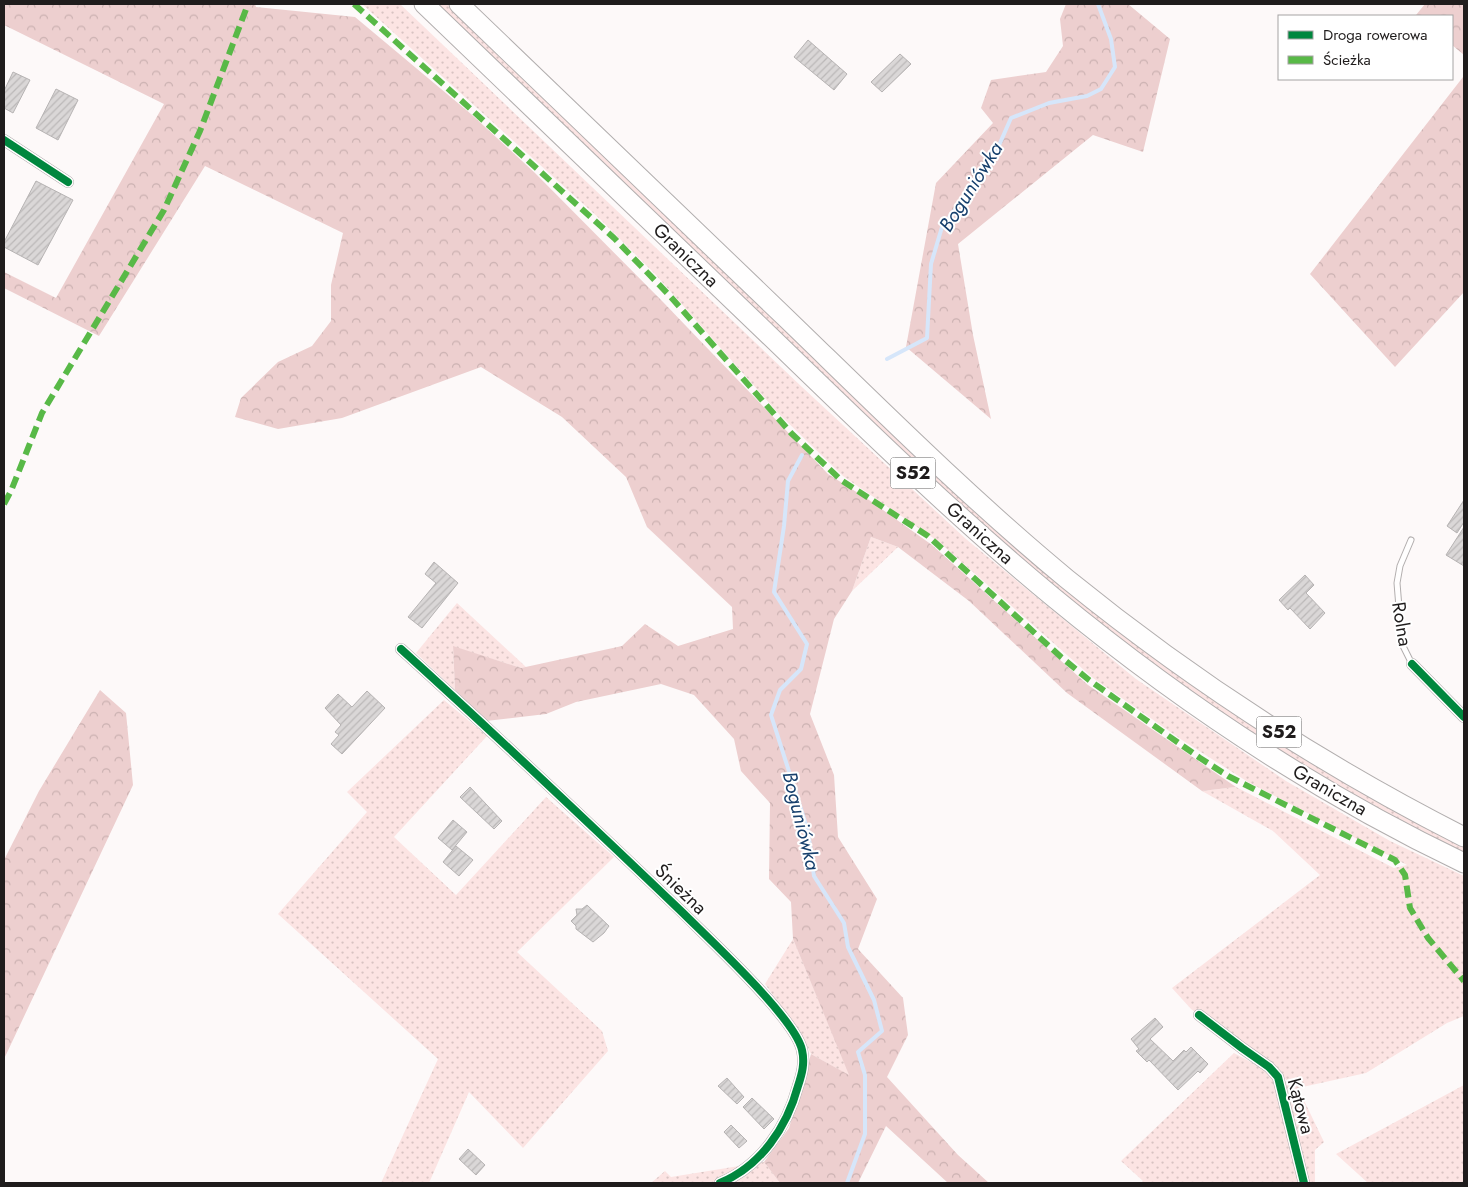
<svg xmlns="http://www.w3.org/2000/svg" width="1468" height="1187" viewBox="0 0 1468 1187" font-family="Jost,sans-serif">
<defs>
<pattern id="grass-dots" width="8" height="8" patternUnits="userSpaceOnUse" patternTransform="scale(1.25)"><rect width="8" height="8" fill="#fce4e3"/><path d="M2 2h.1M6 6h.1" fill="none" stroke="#d8c3c2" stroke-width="1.8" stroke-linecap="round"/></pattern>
<pattern id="forest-crowns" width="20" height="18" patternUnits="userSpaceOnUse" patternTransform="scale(1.25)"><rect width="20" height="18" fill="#edcfcf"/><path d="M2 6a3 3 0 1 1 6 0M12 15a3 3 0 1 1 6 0" fill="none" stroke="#cbb1b1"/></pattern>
<pattern id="building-hatch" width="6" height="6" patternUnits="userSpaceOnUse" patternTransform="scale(1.25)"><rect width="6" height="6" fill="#dad7d7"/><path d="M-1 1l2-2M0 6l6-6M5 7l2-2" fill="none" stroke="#bbb8b8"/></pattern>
</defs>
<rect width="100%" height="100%" fill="#fdf9f9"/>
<path fill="url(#grass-dots)" d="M362 4H400L802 387 966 539 1136 679 1286 781 1390 841 1464 876V1016L1447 1023 1366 1073 1298 1088 1324 1142 1315 1150V1183H1141L1143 1181 1121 1161 1234 1053 1293 1085 1191 1009 1172 988 1320 875 1273 831 1202 791 1236 787 1394 868 1407 865 1248 782 1182 740 1093 678 939 542 843 476 779 414 656 275 600 219Z
M435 4H447L1151 655 1241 718 1464 846V853L1367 802 1259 738 1147 660 1059 590 963 508Z
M871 537 898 547 852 591Z
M457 603 526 667 521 668 453 647 455 690 416 653Z
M444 700 487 736 394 837 456 895 546 797 614 857 517 952 602 1031 608 1051 523 1148 469 1092 429 1183H381L438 1059 278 914 367 812 347 792Z
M793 939 850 1076 811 1054 802 1036 765 984Z
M1464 1085V1183H1368L1336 1154Z
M764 1162 780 1183H651L665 1171 671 1177Z"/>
<path fill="url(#forest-crowns)" d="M4 4H255L256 7 355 17 471 114 535 173 663 302 828 474 869 500 932 545 1088 685 1236 787 1202 791 1067 693 969 601 898 547 871 537 852 591 834 619 810 714 834 775 838 837 877 899 858 949 903 998 908 1035 887 1077 958 1155 989 1183H948L886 1126 858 1183H780L764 1162 789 1128 811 1054 849 1075 793 939 791 902 769 879 770 803 741 771 734 739 694 695 661 684 576 702 546 714 486 721 455 690 453 646 521 668 622 646 645 624 678 646 733 629 732 607 647 527 626 477 562 417 481 367 342 418 278 429 235 417 241 398 278 362 312 346 331 321V285L343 233 205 166 99 336 4 288V272L56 298 164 104 4 25Z
M1066 4H1128L1170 39 1143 152 1093 135 958 244 973 335 991 419 906 347 936 183 993 123 981 108 991 80 1046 72 1063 46 1060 19Z
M1425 4H1464V55L1452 45V16L1416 15Z
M1463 77 1464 292 1395 367 1310 274Z
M100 690 126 713 133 785 4 1059V860L39 791Z"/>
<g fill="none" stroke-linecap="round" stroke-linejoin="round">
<path stroke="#d6e6fa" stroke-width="4" d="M887 359 927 338 931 264 942 227 993 159 1011 118 1049 103 1087 96 1101 89 1115 67 1111 39 1098 4
M802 455 788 481 784 526 774 592 807 644 801 669 780 690 771 715 808 831 814 876 844 923 848 947 874 1000 882 1031 858 1052 865 1075V1134L847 1183"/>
</g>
<path fill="url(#building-hatch)" stroke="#b6b3b3" d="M808 40 847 74 834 90 794 57Z
M900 54 911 64 882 92 871 82Z
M13 72 30 80 13 113 4 108V91Z
M56 89 78 100 58 140 36 128Z
M36 181 73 200 38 265 4 247V242Z
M1464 500V522L1457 533 1447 526Z
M1464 527V566L1446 555Z
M434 562 458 583 422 628 408 617 436 583 425 574Z
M1305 575 1314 585 1306 593 1325 613 1310 629 1290 608 1288 610 1279 600Z
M367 691 385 708 342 754 331 744 339 735 335 732 341 725 325 708 338 694 352 707Z
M470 787 502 821 494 829 460 797Z
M453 820 467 832 452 850 438 838Z
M456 846 473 860 459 876 443 862Z
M587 905 609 926 604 933 593 942 576 929V926L571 921 577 915 576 909H582Z
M1155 1018 1163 1027 1150 1039 1173 1061 1184 1050 1186 1052 1191 1047 1208 1064 1200 1073 1198 1071 1178 1090 1149 1060 1147 1062 1136 1051 1139 1049 1131 1039Z
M727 1078 744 1097 737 1104 718 1086Z
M752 1098 774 1119 764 1129 743 1107Z
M731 1125 747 1141 739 1148 724 1132Z
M468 1149 485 1165 476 1175 459 1159Z"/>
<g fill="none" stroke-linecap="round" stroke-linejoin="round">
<g stroke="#b2aeae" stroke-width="7">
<path id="lane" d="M1411 540 1400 566 1397 583 1402 644 1412 664"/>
</g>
<g stroke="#b2aeae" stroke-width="12">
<path id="street" d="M4 140 68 182
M401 649C497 736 590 824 683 913 709 939 795 1018 802 1050 805 1063 802 1074 798 1086 787 1127 761 1166 720 1183
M1412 664 1464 717
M1199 1015 1242 1048 1269 1067 1278 1077 1304 1183"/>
</g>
<g stroke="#b2aeae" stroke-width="21">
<path id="highway" d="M424 4C541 115 657 227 773 339 864 427 955 516 1053 597 1179 701 1317 793 1464 863
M459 4C568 109 677 214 787 319 878 407 969 498 1067 579 1190 679 1322 765 1464 837"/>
</g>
<use href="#lane" stroke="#fffefe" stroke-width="5"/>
<use href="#street" stroke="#fffefe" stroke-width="10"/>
<use href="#highway" stroke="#fffefe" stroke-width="19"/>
<path stroke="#58b947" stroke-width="6" stroke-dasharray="12 6" stroke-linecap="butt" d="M354 4 614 238 670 296 791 433 841 480 928 536 1061 657 1089 680 1200 758 1228 776 1395 860 1405 875 1410 908 1428 938 1464 981
M4 504 11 491 42 413 164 210 200 131 248 4"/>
<g stroke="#fff" stroke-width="11">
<path id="cycleway" d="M4 140 68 182
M401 649C497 736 590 824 683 913 709 939 795 1018 802 1050 805 1063 802 1074 798 1086 787 1127 761 1166 720 1183
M1412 664 1464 717
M1199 1015 1242 1048 1269 1067 1278 1077 1304 1183"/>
</g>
<use href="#cycleway" stroke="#00873e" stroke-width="8"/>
</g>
<g text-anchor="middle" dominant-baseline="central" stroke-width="4" stroke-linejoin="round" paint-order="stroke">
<g fill="#fff" stroke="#626060" stroke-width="1">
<rect x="890.5" y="457.5" width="45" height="31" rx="4"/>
<rect x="1256.5" y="716.5" width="45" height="31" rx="4"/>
</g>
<g font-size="18" font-weight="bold" fill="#1f1c1c">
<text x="913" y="473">S52</text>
<text x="1279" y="732">S52</text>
</g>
<g font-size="19" fill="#1f1c1c" stroke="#fff">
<text transform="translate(686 255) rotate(44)">Graniczna</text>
<text transform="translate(980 533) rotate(42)">Graniczna</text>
<text transform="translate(1402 624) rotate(81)">Rolna</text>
<text transform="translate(1330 790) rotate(30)">Graniczna</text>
<text transform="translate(681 889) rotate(44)">Śnieżna</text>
<text transform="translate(1301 1106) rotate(75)">Kątowa</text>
</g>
<g font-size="20" font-style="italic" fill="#17406d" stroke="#fff">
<text transform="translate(971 187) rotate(-58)">Boguniówka</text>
<text transform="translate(801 821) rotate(76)">Boguniówka</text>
</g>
</g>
<rect width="1468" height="1187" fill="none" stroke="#1f1c1c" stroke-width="10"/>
<rect x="1278" y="15" width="175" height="65" fill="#ffffff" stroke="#a5a4a4"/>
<rect x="1288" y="31" width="25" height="8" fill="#00873e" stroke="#a5a4a4"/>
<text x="1323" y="40" font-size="15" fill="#1f1c1c">Droga rowerowa</text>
<rect x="1288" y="56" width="25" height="8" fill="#58b947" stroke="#a5a4a4"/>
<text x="1323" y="65" font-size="15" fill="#1f1c1c">Ścieżka</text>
</svg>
